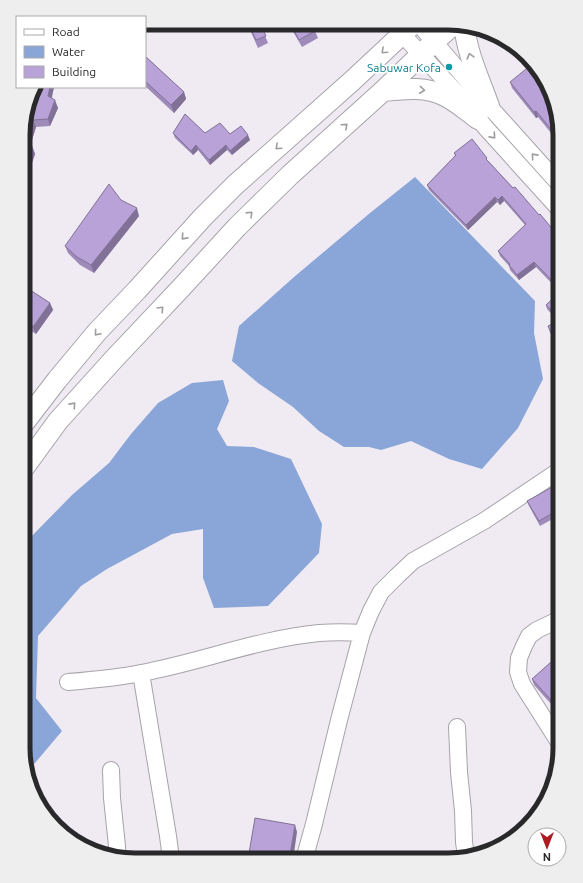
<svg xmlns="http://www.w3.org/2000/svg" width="583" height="883" viewBox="0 0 583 883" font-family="Ubuntu,sans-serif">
<rect width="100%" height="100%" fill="#f0ebf3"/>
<path fill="#8aa5d7" d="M415 177 535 301 534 333 543 379 518 428 482 469 449 459 411 441 381 450 369 447H344L319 431 293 407 258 383 232 361 239 326 294 277 370 213Z
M223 380 229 401 217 429 227 446 254 447 291 459 322 524 319 553 268 606 214 608 203 578V529L172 534 107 569 81 586 38 636 36 698 62 731 35 763 27 770 23 748V547L26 542 72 495 109 463 131 434 158 403 192 383Z"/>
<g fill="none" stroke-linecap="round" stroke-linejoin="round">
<g stroke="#a7a3aa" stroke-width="18">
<path id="minor" d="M419 24 489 106 560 185
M402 34 465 102 485 127 560 210
M141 673 168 836 171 859
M68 682C93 680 117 678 141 673 201 662 258 639 319 633 333 632 347 632 362 633
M457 727 459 772 463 811 464 842 466 856
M560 744 522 684 518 672 519 658 524 646 529 636 537 630 560 619
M111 770 112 798 117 846V858
M304 860 314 824 339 720 362 633 371 611 381 592 397 576 413 561 484 521 560 470"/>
</g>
<g stroke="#a7a3aa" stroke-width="22">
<path id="major" d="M464 24C467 54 479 78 489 106
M383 91C403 89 426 86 445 96 457 102 467 111 478 119
M24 423 57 380 97 332 137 290 203 217 235 185 352 81 413 24
M23 469 58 421 114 359 181 288 237 227 290 175 383 91 435 41 454 24"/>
</g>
<use href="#minor" stroke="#fff" stroke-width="16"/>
<use href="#major" stroke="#fff" stroke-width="20"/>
</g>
<path fill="#9e8bba" d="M247 23H260L268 43 258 48Z
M288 23 311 24 315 31 318 38 302 47Z
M342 24H352L347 29Z
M145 56 184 92 186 99 174 113 145 86Z
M510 82 560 135V144L538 117 536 118 512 88Z
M35 87H54L52 98 58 108 50 126 36 127 30 146H32L35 154 24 186Z
M173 133 230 134 250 140 232 155 227 150 210 165 198 150 193 155 175 138Z
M454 153 489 162 560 238V348L559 346 557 347 548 326 558 321 547 309 546 305 560 292 536 267 519 280 510 270 509 266 500 256 498 251 525 225 504 201 500 205 497 202 468 230 429 190 427 185 455 156Z
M121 200 139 216 94 273 80 265 68 253 65 246Z
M24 286 50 303 53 310 36 334 24 327Z
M560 492V515L540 526 529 506 527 501Z
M560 654V714L534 685 532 679Z"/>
<path fill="#817197" d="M345 24H352L347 29Z
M50 87H54L50 103 48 96Z
M184 92 186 99 174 113 171 105Z
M55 100 58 108 50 126 48 119Z
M536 111 538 117 536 118 534 112Z
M33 120 36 127 28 153 25 146Z
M248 135 250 140 232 155 230 151Z
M196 145 198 150 193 155 191 151Z
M226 145 227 150 210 165 209 160Z
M32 146 35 154 24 186V171Z
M502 196 504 201 500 205 498 200Z
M495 197 497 202 468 230 466 225Z
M137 208 139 216 94 273 91 265Z
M534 262 536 267 519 280 517 275Z
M50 303 53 310 36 334 33 327Z
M295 825 297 832 293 860H289Z"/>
<path fill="#b8a2d8" stroke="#817197" d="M248 23H260L266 36 256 40Z
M290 23 311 24 315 31 299 40Z
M145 56 184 92 171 105 145 81Z
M531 65 551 92 560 135V140L536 111 534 112 510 82Z
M35 87H50L48 96 55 100 48 119 33 120 25 146H32L24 171V120Z
M185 114 205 133 220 123 230 134 241 126 248 135 230 151 226 145 209 160 196 145 191 151 173 133Z
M472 139 487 158 486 159 513 188 515 187 539 215 540 214 560 238V289L534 262 517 275 509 265 510 264 498 251 526 224 502 196 498 200 495 197 466 225 427 185 456 155 454 153Z
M109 184 121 200 137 208 91 265 77 257 65 246Z
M24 286 50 303 33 327 24 321Z
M560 292V320L546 305Z
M560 320V347L557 342 555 343 548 326Z
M556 485 560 492V509L539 521 527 501Z
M560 654V710L532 679Z
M255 818 295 825 289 860 248 859Z"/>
<defs><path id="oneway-chevron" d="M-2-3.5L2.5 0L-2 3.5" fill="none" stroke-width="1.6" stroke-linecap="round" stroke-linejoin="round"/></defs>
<g stroke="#9f9e9f">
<use href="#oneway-chevron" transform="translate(384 51) rotate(137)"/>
<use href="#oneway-chevron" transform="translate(470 56) rotate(-106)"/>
<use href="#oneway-chevron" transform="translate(422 90) rotate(6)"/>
<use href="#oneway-chevron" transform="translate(345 126) rotate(-42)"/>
<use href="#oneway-chevron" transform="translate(493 136) rotate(48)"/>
<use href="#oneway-chevron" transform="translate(278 147) rotate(138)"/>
<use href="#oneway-chevron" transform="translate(534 156) rotate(-132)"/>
<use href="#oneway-chevron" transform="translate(250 214) rotate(-44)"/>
<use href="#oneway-chevron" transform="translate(184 237) rotate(132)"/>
<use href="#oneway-chevron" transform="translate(161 309) rotate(-46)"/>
<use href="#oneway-chevron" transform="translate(97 333) rotate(131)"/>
<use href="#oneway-chevron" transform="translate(73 405) rotate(-48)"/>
</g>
<circle fill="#0f9aa8" stroke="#fff" stroke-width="1.5" cx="449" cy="67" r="4"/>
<g text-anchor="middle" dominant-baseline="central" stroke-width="3.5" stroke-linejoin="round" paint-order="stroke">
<g font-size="12" fill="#0d838f" stroke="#fff" text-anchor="end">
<text x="441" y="67">Sabuwar Kofa</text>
</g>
</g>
<path d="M0 0H583V883H0ZM135 30H448A105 105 0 0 1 553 135V748A105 105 0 0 1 448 853H135A105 105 0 0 1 30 748V135A105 105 0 0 1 135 30Z" fill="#eee" fill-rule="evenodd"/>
<path fill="none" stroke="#29282a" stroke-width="5" d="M135 30H448A105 105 0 0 1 553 135V748A105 105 0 0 1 448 853H135A105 105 0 0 1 30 748V135A105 105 0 0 1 135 30Z"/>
<rect x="16" y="16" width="130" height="72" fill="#ffffff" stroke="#a9a9aa"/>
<rect x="24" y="29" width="20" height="6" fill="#ffffff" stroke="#a9a9aa"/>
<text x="52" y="36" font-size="12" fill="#29282a">Road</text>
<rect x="24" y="46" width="20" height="12" fill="#8aa5d7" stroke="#a9a9aa"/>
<text x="52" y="56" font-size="12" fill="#29282a">Water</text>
<rect x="24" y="66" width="20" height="12" fill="#b8a2d8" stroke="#a9a9aa"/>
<text x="52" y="76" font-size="12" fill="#29282a">Building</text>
<g transform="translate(547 847) rotate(180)"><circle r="19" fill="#ffffff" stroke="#a9a9aa"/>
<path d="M0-3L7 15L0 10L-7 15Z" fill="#ad1a20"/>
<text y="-6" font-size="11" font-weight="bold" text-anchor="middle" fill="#29282a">N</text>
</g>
</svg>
